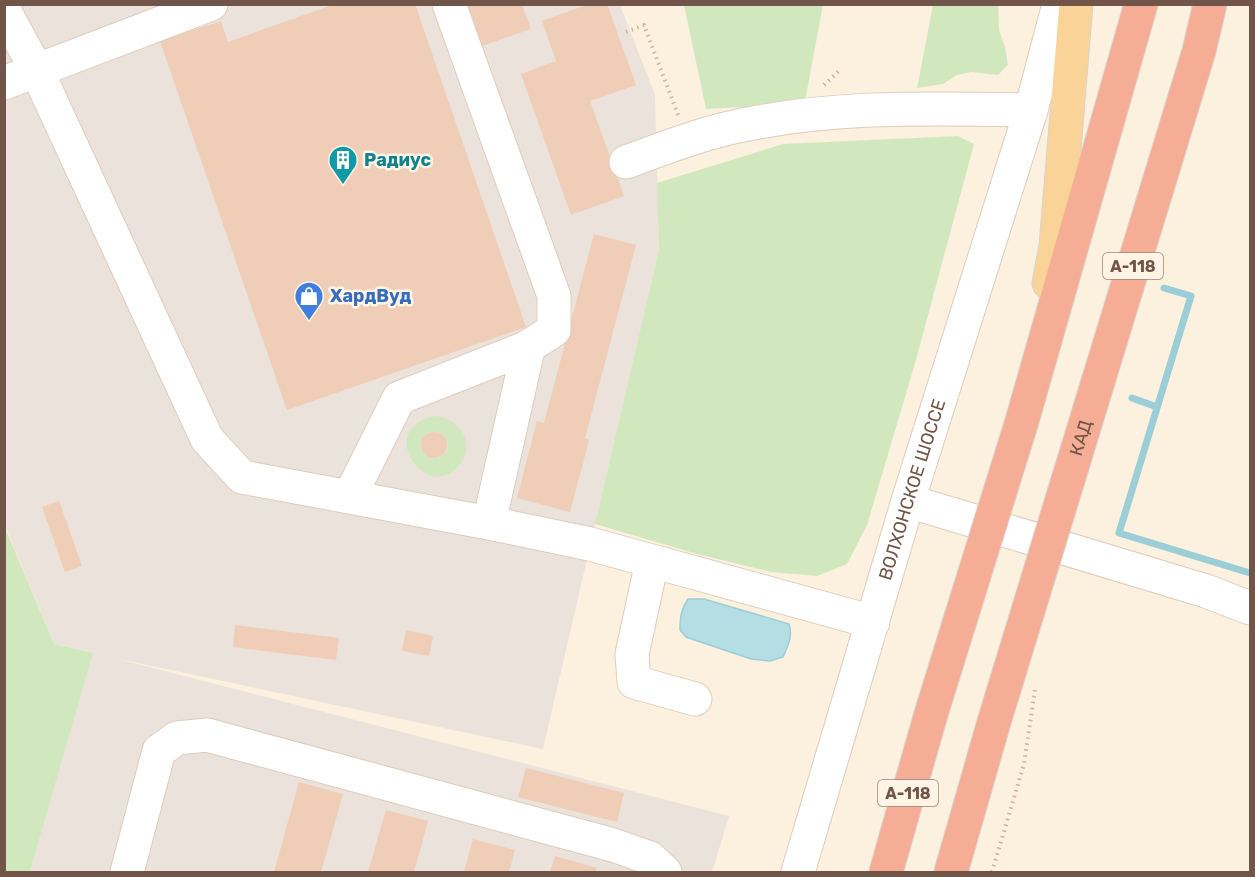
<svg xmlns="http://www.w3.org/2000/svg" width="1255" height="877" viewBox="0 0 1255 877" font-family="Rubik,sans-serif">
<rect width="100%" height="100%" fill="#fcf0df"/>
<path fill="#eae2db" d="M4 5H620L655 95 659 249 543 749 114 658 729 816 712 872H30L93 653 54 644 5 525Z"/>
<path fill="#d1e8bf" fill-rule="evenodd" d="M684 5H823L805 101 765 106 706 109Z
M933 5H998L999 30 1005 47 1008 65 998 75 971 72 957 75 943 84 917 88Z
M958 136 974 144 916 360 867 525 847 564 817 576 771 572 697 554 595 524 659 249 657 183 783 144Z
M436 416C458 418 476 442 461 463 428 508 372 427 436 416ZM430 432 440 433 448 443 447 452 439 458H430L421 450 422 440Z
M4 525 54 644 93 653 30 872H5Z"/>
<path fill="#b5dee4" stroke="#9bced6" stroke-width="1.5" d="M688 599H704L789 624C793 636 788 646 783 657L770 661 751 659 686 637 680 630C680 618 681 609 688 599Z"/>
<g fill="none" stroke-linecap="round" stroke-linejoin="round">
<path stroke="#9bced6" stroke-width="7" d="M1164 288 1191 296 1119 533 1250 573
M1132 398 1157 407"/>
</g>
<path fill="#f0cdb7" d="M335 4H415L526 327 287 410 160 41 221 21 228 42Z
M455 4H522L531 29 471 50Z
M589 4H607L636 85 590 101 624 196 571 215 521 74 556 61 542 21Z
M594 234 636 245 585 438 589 440 570 512 517 498 537 421 544 423Z
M421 445a13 13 0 1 1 26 0a13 13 0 1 1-26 0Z
M59 501 82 566 65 572 42 507Z
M235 625 339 638 336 660 233 647Z
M406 630 433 636 429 656 402 651Z
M526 768 624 793 617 822 518 797Z
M299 782 343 794 321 872H274Z
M386 810 428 821 414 872H368Z
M473 839 515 850 509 872H464Z
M555 856 597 868 595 872H550Z"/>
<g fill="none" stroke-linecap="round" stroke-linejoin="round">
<g stroke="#dfccbc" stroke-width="35">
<g id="minor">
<path d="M449 4 554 296V330L526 348"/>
<path d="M4 10 37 71 207 439 242 477 489 523 590 544 873 622"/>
<path d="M4 83 211 4"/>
<path d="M626 162C657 151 689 138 721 130 823 105 927 108 1031 110"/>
<path d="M350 496 399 398 526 348 527 354 489 523"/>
<path d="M908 501 1206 591 1250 608"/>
<path d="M652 562 632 654 634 682 695 699"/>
<path d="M127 872 159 751 177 738 207 735 613 845 650 858 665 872"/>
<path id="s1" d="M798 872 908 501 1031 110 1059 4"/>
</g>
</g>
<g stroke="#dad3cf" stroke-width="35">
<path id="major" d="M1049 283 1056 246 1076 4"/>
</g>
<g stroke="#dad3cf" stroke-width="35">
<g id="highway">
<path d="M1022 421 1141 4"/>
<path id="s2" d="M1068 480 1199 51 1210 4"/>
<path d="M886 872 931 714"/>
<path d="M951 872 994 722"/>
</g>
</g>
<path stroke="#d5b09b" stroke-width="4" stroke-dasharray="1.5 4.5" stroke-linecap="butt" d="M626 32 644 25 678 115
M824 85 841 69
M992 872 1024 764 1035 690"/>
<use href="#minor" stroke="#fff" stroke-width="33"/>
<use href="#major" stroke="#fad398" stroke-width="33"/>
<use href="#highway" stroke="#f6ad96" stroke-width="33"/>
<g stroke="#dad3cf" stroke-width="35" stroke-linecap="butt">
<path id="highway-bridge" d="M931 714 1022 421
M994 722 1068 480"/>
</g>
<use href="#highway-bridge" stroke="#f6ad96" stroke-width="33"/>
</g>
<defs>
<g id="building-pin" transform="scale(1.5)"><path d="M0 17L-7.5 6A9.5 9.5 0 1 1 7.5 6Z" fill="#0f9aa8" stroke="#fff4e5"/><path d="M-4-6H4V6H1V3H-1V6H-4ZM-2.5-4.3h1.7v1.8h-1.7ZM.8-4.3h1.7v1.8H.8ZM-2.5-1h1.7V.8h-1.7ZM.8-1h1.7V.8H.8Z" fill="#fff"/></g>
<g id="shop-pin" transform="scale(1.5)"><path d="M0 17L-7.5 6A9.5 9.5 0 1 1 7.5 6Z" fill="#3f7fe0" stroke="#fff4e5"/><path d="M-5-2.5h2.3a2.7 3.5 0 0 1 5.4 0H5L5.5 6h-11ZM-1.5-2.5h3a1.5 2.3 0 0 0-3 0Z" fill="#fff"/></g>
</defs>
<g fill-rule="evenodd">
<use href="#building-pin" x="343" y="160"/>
<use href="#shop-pin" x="309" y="296"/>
</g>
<g text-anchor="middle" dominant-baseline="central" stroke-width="5" stroke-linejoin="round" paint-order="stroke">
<g fill="#fff4e5" stroke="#9c8577" stroke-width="1.5">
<rect x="1103" y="253" width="60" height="26" rx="4.5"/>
<rect x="878" y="780" width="60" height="26" rx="4.5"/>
</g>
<g font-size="16" font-weight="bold" fill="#715548">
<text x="1133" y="266">А-118</text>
<text x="908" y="793">А-118</text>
</g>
<g font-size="18" font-weight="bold" fill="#0d838f" stroke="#fff4e5" text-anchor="start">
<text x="364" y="160">Радиус</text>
</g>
<g font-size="18" font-weight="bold" fill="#366cbe" stroke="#fff4e5" text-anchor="start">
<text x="330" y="296">ХардВуд</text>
</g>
<g font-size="18" fill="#715548" stroke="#fff4e5">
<text stroke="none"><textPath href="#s2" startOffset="44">КАД</textPath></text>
<text stroke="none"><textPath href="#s1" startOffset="399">ВОЛХОНСКОЕ ШОССЕ</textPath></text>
</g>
</g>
<rect width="1255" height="877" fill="none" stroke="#715548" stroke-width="12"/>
</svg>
